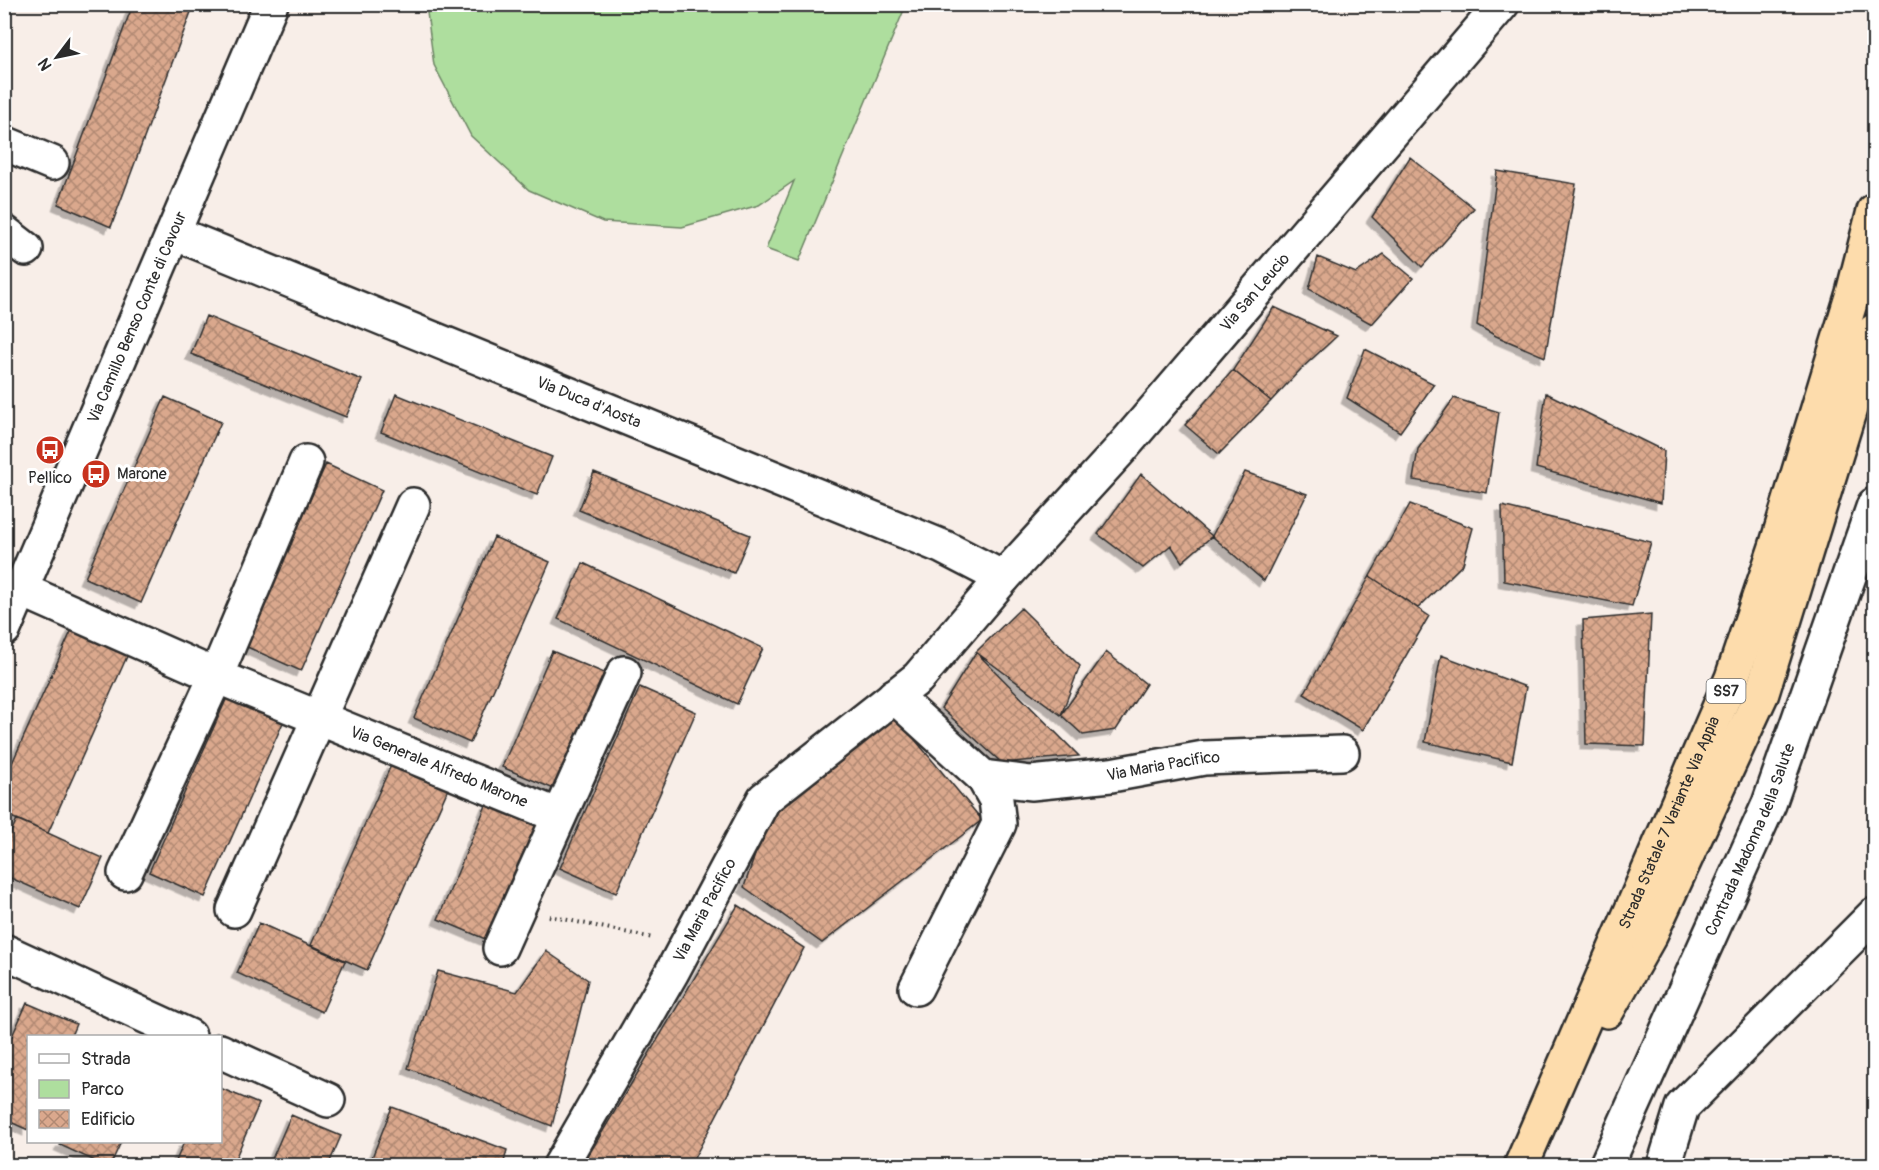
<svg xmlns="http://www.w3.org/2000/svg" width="1879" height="1170" viewBox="0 0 1879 1170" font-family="Pangolin,sans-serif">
<defs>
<pattern id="building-cross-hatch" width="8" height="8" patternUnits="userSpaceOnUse" patternTransform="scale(1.5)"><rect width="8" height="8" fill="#daa88d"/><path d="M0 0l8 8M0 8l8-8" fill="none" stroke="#b18973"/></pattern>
<filter id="shadow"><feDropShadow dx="-5.5" dy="5.5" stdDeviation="0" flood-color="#0004"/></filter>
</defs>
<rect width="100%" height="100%" fill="#f8eee8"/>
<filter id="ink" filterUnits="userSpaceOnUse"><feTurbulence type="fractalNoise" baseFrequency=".0167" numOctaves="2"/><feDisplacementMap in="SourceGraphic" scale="12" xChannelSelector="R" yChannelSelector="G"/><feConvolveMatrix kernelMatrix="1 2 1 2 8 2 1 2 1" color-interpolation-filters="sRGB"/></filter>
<g filter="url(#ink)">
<path fill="#aede9e" stroke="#6c8464" stroke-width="1.5" d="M426 5V4L906 5 799 261 766 249 794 181 759 205 682 227 603 222 529 190 471 136 434 65Z"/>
<path fill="url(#building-cross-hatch)" stroke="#2b2b2b" stroke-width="1.5" filter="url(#shadow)" d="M133 4H194L111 227 58 204Z
M1410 157 1474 208 1422 267 1372 217Z
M1497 171 1576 184 1545 357 1496 336 1477 325Z
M1384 254 1413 278 1372 324 1309 289 1318 257 1356 273Z
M1274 307 1337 336 1302 368 1271 401 1233 370Z
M206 316 362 380 346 417 191 354Z
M1365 349 1434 384 1400 432 1347 398Z
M1233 370 1271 401 1219 454 1185 425Z
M1546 393 1664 451 1661 503 1536 468Z
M396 394 552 457 537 495 381 432Z
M165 397 221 422 141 603 85 578Z
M1454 398 1499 412 1487 493 1413 480 1418 449Z
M326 464 382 490 301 671 245 646Z
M594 472 750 535 734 573 579 510Z
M1245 472 1307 494 1264 581 1212 536Z
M1141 474 1212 536 1182 562 1171 545 1143 568 1098 534Z
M1410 504 1473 528 1463 564 1418 608 1370 576Z
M1502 506 1651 542 1632 606 1504 581Z
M494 537 550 562 470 743 414 718Z
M583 563 763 648 737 704 558 619Z
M1370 576 1429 616 1363 730 1304 694Z
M1021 608 1080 666 1061 715 976 652Z
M1651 614 1645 746 1586 744 1583 620Z
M73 627 129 652 48 833 4 814V781Z
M552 651 604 673 554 789 502 767Z
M976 652 1079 756 1002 763 941 708Z
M1106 652 1146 684 1116 730 1083 735 1061 715Z
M1441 655 1526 687 1512 762 1425 742Z
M640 687 696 712 616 893 560 868Z
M230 691 286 716 205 897 149 872Z
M896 717 982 820 822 943 744 887 769 814Z
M392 763 448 789 367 970 311 945Z
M487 803 539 825 490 941 438 919Z
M17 819 103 858 80 909 4 875V848Z
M738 905 804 948 690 1166H582Z
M259 923 345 961 322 1012 237 973Z
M546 951 588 980 552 1126 408 1068 438 971 517 992Z
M27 1003 76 1024 71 1036H28V1130L4 1119V1054Z
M220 1088 259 1104 232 1166H174L184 1142H220Z
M392 1107 507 1150 503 1166H378L371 1160Z
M291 1115 341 1136 328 1166H269Z
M62 1142H121L110 1166H106L60 1145Z"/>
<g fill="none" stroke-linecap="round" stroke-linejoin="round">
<g stroke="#2b2b2b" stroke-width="38">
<g id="minor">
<path d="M4 143 52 163"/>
<path d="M4 232 26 249"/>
<path id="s1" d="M174 233 943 547 1003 578"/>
<path id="s2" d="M22 590 216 676 559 816"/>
<path d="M894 696 983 777 996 800 999 824 916 988"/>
<path id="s3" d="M983 777 1031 783 1111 775 1204 758 1342 753"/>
<path d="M125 873 216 676 306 462"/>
<path d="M234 910 413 505"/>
<path d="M500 948 624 673"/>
<path d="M4 951 189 1036"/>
<path d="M220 1051 328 1100"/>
<path id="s4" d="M560 1166 672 972 764 799 918 678 1003 578 1121 449 1502 4"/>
<path id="s5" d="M1606 1166 1769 804 1874 505"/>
<path d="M1664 1166 1682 1107 1874 915"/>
</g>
</g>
<g stroke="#2b2b2b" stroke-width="38">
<g id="secondary">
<path id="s6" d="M4 629 271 4"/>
</g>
</g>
<g stroke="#2b2b2b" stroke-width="38">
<g id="trunk">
<path d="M1607 1011 1650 935 1762 693 1874 331"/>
<path id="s7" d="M1521 1166 1732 678 1776 547 1853 293 1874 211"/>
</g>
</g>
<path stroke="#2b2b2b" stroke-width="4" stroke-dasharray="1.5 4.5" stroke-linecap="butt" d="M549 916 653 938"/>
<use href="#minor" stroke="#fff" stroke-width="33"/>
<use href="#secondary" stroke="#fff" stroke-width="33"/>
<use href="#trunk" stroke="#fddcac" stroke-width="33"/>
</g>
</g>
<defs>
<g id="bus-disc" transform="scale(1.5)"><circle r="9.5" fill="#c8321e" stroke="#fff"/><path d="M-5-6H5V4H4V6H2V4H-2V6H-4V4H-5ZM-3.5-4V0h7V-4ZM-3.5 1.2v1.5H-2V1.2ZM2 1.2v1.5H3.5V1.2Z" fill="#fff"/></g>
</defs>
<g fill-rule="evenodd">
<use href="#bus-disc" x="50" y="450"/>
<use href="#bus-disc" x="96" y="474"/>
</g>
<g text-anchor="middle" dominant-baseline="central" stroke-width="6" stroke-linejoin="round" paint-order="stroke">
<rect fill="#fff" stroke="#6b6b6b" stroke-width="1.5" x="1706.5" y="679" width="39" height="24" rx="4.5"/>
<g font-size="15" font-weight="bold" fill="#2b2b2b">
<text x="1726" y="691">SS7</text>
</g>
<g font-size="16" fill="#2b2b2b" stroke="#fff">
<text stroke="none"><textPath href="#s4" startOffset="1128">Via San Leucio</textPath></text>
<text stroke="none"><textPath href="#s6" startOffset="339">Via Camillo Benso Conte di Cavour</textPath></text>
<text stroke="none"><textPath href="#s1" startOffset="448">Via Duca d'Aosta</textPath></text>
<text stroke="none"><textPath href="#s2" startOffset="453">Via Generale Alfredo Marone</textPath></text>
<text stroke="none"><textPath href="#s3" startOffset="182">Via Maria Pacifico</textPath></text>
<text stroke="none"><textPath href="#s7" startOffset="374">Strada Statale 7 Variante Via Appia</textPath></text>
<text stroke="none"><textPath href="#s5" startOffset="357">Contrada Madonna della Salute</textPath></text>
<text stroke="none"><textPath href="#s4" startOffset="294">Via Maria Pacifico</textPath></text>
</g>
<g font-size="16" fill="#2b2b2b" stroke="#fff" text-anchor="start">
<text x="117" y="474">Marone</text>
<text x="50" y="478" text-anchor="middle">Pellico</text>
</g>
</g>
<rect width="1879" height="1170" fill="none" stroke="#fff" stroke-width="24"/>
<rect x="12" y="12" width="1855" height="1146" fill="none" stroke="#2b2b2b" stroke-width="2" filter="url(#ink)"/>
<rect x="27" y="1035" width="195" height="108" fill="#ffffff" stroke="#aaaaaa" stroke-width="1.5"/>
<rect x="39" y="1054" width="30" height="9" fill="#ffffff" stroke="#aaaaaa" stroke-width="1.5"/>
<text x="81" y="1065" font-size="18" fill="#2b2b2b">Strada</text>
<rect x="39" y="1080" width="30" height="18" fill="#aede9e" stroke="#aaaaaa" stroke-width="1.5"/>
<text x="81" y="1095" font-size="18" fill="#2b2b2b">Parco</text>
<rect x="39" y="1110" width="30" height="18" fill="url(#building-cross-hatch)" stroke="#aaaaaa" stroke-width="1.5"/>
<text x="81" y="1125" font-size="18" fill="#2b2b2b">Edificio</text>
<g transform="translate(57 57) rotate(238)" stroke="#ffffff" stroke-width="4.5" paint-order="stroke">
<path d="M0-4.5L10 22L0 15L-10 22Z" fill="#2b2b2b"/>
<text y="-9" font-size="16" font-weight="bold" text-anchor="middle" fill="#2b2b2b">N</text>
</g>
</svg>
